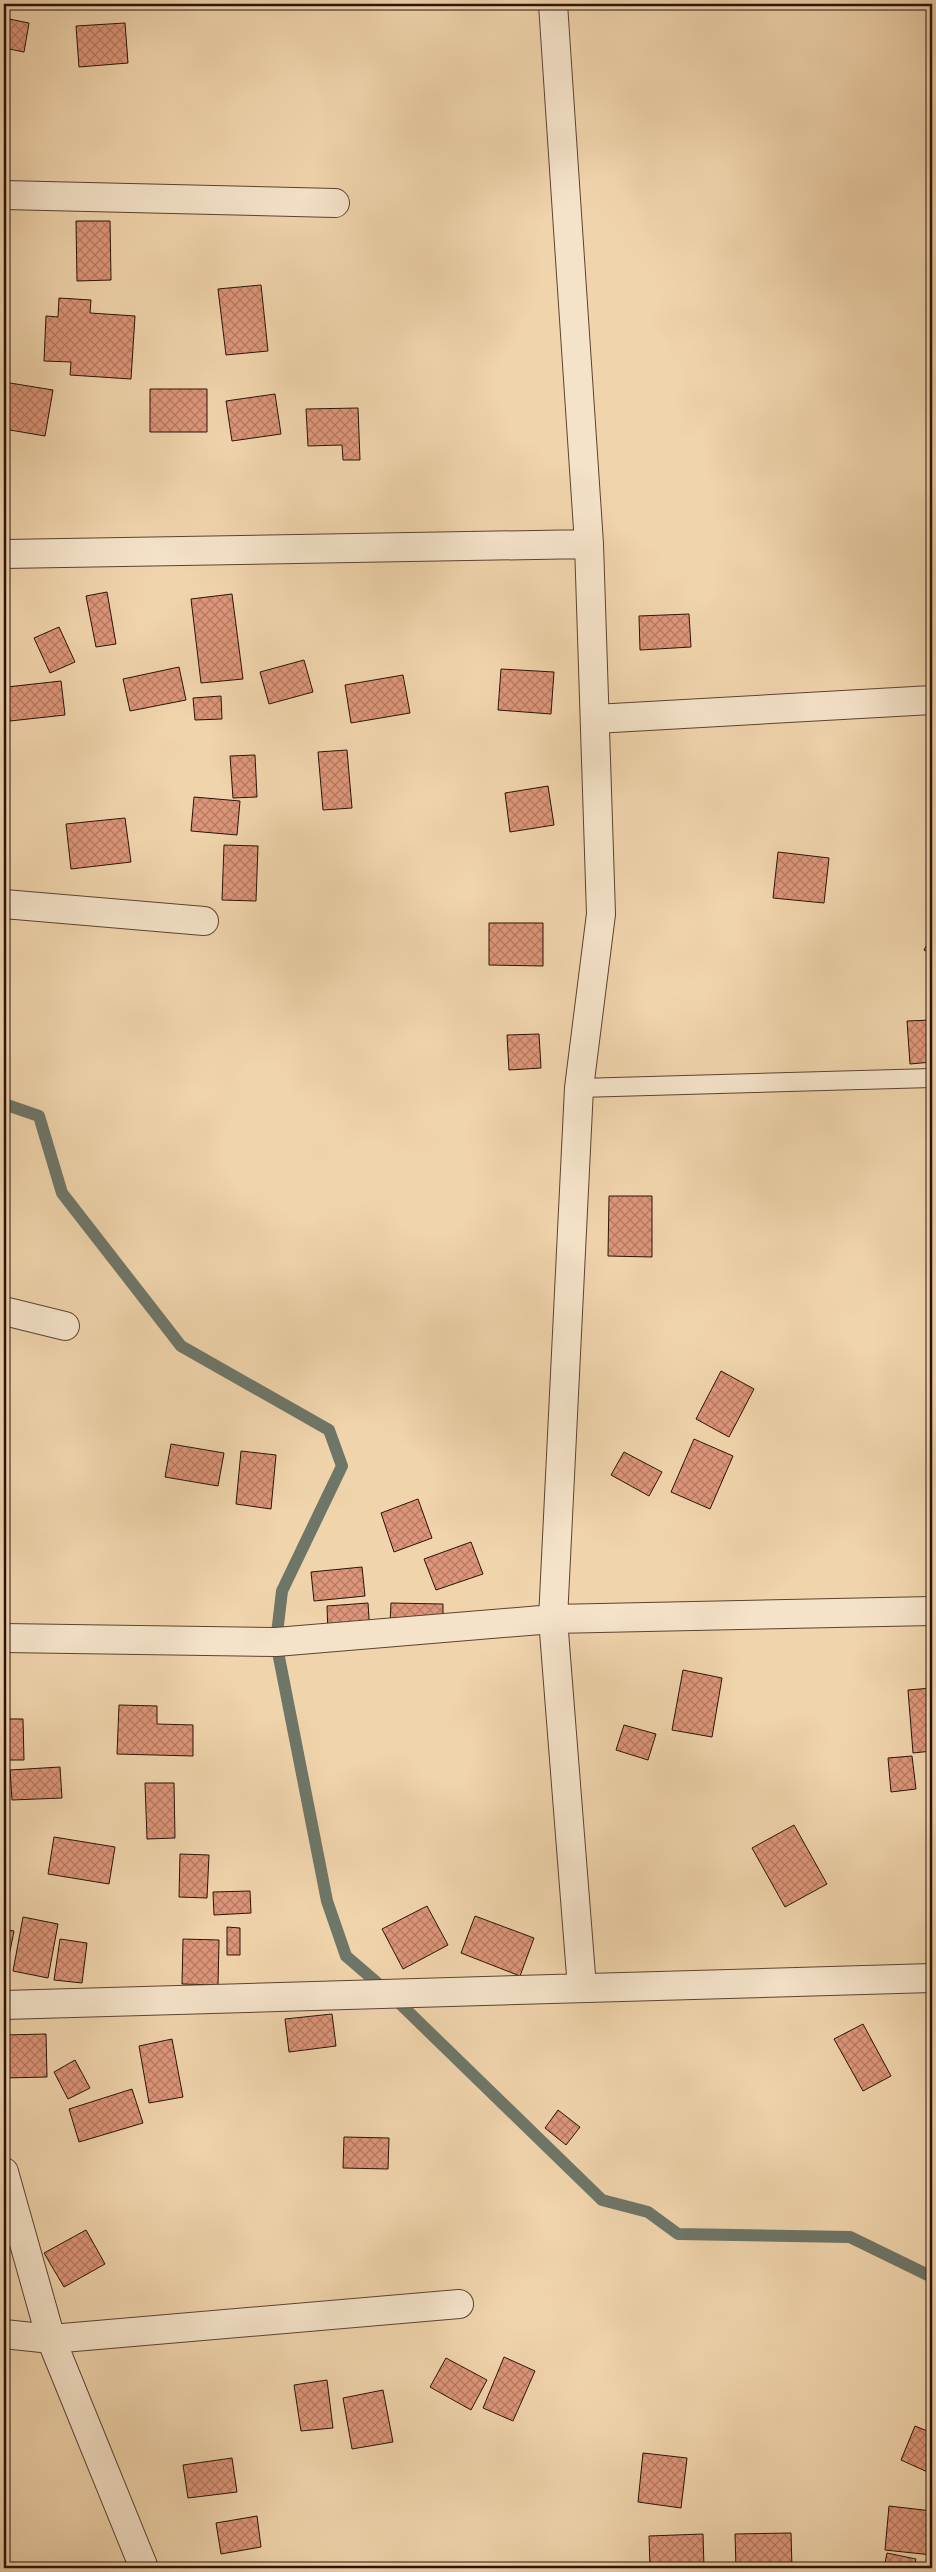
<svg xmlns="http://www.w3.org/2000/svg" width="936" height="2572" viewBox="0 0 936 2572" font-family="'EB Garamond',serif">
<defs>
<pattern id="building-cross-hatch" width="8" height="8" patternUnits="userSpaceOnUse" patternTransform="scale(1.25)"><rect width="8" height="8" fill="#de967a"/><path d="M0 0l8 8M0 8l8-8" fill="none" stroke="#b47962"/></pattern>
</defs>
<rect width="100%" height="100%" fill="#f0d4ac"/>
<filter id="stains"><feTurbulence type="fractalNoise" baseFrequency=".004" numOctaves="4"/><feColorMatrix values="0 0 0 0 .2 0 0 0 0 .09 0 0 0 0 .02 0 0 0 .5 -.17"/></filter>
<radialGradient id="worn" r=".72"><stop offset=".6" stop-color="#630" stop-opacity="0"/><stop offset="1" stop-color="#630" stop-opacity=".3"/></radialGradient>
<g fill="none" stroke-linecap="round" stroke-linejoin="round">
<path stroke="#6e7668" stroke-width="12" d="M4 1104 39 1116 62 1193 181 1346 329 1430 342 1466 282 1591 276 1642 327 1901 346 1956 389 1993 602 2200 648 2212 678 2234 850 2237 932 2277"/>
</g>
<path fill="url(#building-cross-hatch)" stroke="#2b1307" d="M4 18 29 23 24 52 4 48Z
M125 23 128 63 79 67 76 26Z
M76 221H110L111 280 77 281Z
M261 285 268 351 226 355 218 289Z
M59 298 91 300 90 313 135 316 131 379 70 375 71 362 44 361 46 316 58 317Z
M4 382 53 390 45 436 4 429Z
M150 389H207V432H150Z
M275 394 281 434 232 441 226 401Z
M358 408 360 460H343L342 445 308 446 306 409Z
M4 442 9 443 4 470Z
M107 592 116 644 96 647 86 596Z
M232 594 243 679 201 683 191 599Z
M689 614 691 647 640 650 639 616Z
M59 627 75 662 50 673 34 638Z
M304 660 313 692 269 704 260 672Z
M179 667 186 700 130 711 123 679Z
M501 669 554 672 551 714 498 710Z
M403 675 410 713 351 723 345 685Z
M61 681 65 715 10 721 7 687Z
M221 696 222 719 195 720 193 698Z
M347 750 352 808 323 810 318 752Z
M255 755 257 797 233 798 230 756Z
M548 786 554 825 510 832 505 793Z
M194 797 240 801 237 835 191 831Z
M125 818 131 862 71 869 66 824Z
M224 845 258 846 256 901 222 900Z
M778 852 829 858 824 903 773 898Z
M489 923H543V966L489 965Z
M932 935V954L924 950Z
M932 1020V1062L910 1064 907 1021Z
M539 1034 541 1068 509 1070 507 1035Z
M609 1196H652V1257L608 1256Z
M721 1371 754 1389 729 1437 696 1419Z
M694 1439 733 1456 710 1509 671 1492Z
M171 1444 224 1453 218 1486 165 1477Z
M241 1451 276 1455 271 1509 236 1504Z
M624 1452 662 1472 649 1496 611 1475Z
M418 1499 432 1538 394 1552 381 1513Z
M471 1542 483 1574 436 1590 424 1559Z
M362 1567 365 1596 314 1601 311 1572Z
M368 1603 370 1633 328 1635 327 1606Z
M391 1603 443 1604V1625L390 1624Z
M683 1670 722 1678 712 1737 672 1730Z
M932 1688V1751L913 1753 908 1690Z
M119 1705 157 1706V1724L193 1725V1756L117 1754Z
M4 1719H23L24 1760H4Z
M624 1725 656 1734 648 1760 616 1750Z
M912 1756 916 1789 891 1792 888 1758Z
M60 1767 62 1798 12 1800 10 1770Z
M145 1783H174L175 1838 147 1839Z
M794 1825 827 1884 785 1907 752 1848Z
M54 1837 115 1847 109 1884 48 1874Z
M180 1854 209 1855 207 1898 179 1897Z
M250 1891 251 1913 214 1915 213 1892Z
M427 1906 448 1945 403 1969 382 1929Z
M475 1916 534 1938 520 1976 461 1953Z
M23 1917 58 1924 48 1978 13 1971Z
M227 1927 240 1928V1955H227Z
M4 1929 14 1931 4 1981Z
M60 1939 87 1943 82 1983 54 1980Z
M183 1939 219 1940 218 1985 182 1984Z
M332 2014 336 2046 289 2052 285 2019Z
M863 2024 891 2076 863 2091 834 2039Z
M46 2034 47 2077 4 2078V2035Z
M172 2039 183 2097 149 2103 139 2046Z
M75 2060 90 2088 68 2099 54 2072Z
M132 2089 143 2123 79 2142 69 2109Z
M558 2110 580 2127 566 2145 545 2128Z
M344 2137 389 2138 388 2169 343 2168Z
M86 2230 105 2264 64 2287 44 2253Z
M504 2357 535 2371 513 2421 483 2408Z
M446 2358 487 2380 471 2410 430 2387Z
M327 2380 333 2428 301 2431 294 2385Z
M383 2390 393 2442 352 2449 343 2398Z
M915 2426 932 2433V2474L901 2460Z
M4 2429H7L8 2491H4Z
M643 2453 687 2458 681 2508 638 2502Z
M232 2458 237 2492 188 2498 183 2465Z
M889 2506 932 2511V2555L885 2550Z
M257 2516 261 2547 221 2554 216 2523Z
M791 2533 792 2568H736L735 2534Z
M703 2534 704 2568H650L649 2536Z
M887 2553 916 2559 914 2568H884Z"/>
<g fill="none" stroke-linecap="round" stroke-linejoin="round">
<g stroke="#5c4330" stroke-width="20">
<path id="service" d="M579 1088 932 1078"/>
</g>
<g stroke="#5c4330" stroke-width="30">
<path id="minor" d="M553 4 589 544 601 914 579 1088 553 1619 582 1988
M4 195 335 203
M4 554 589 544
M595 719 932 700
M4 904 204 921
M4 1311 65 1326
M4 1638 276 1642 553 1619 932 1611
M4 2005 932 1978
M4 2172 51 2339 144 2568
M4 2334 51 2339 459 2304"/>
</g>
<use href="#service" stroke="#f5e3c9" stroke-width="18"/>
<use href="#minor" stroke="#f5e3c9" stroke-width="28"/>
</g>
<rect width="936" height="2572" fill="none" stroke="#f0d4ac" stroke-width="20"/>
<rect x="5" y="5" width="926" height="2562" fill="none" stroke="#2b1307" stroke-width="2.5"/>
<rect x="10" y="10" width="916" height="2552" fill="none" stroke="#2b1307"/>
<rect width="100%" height="100%" filter="url(#stains)"/>
<rect width="100%" height="100%" fill="url(#worn)"/>
</svg>
